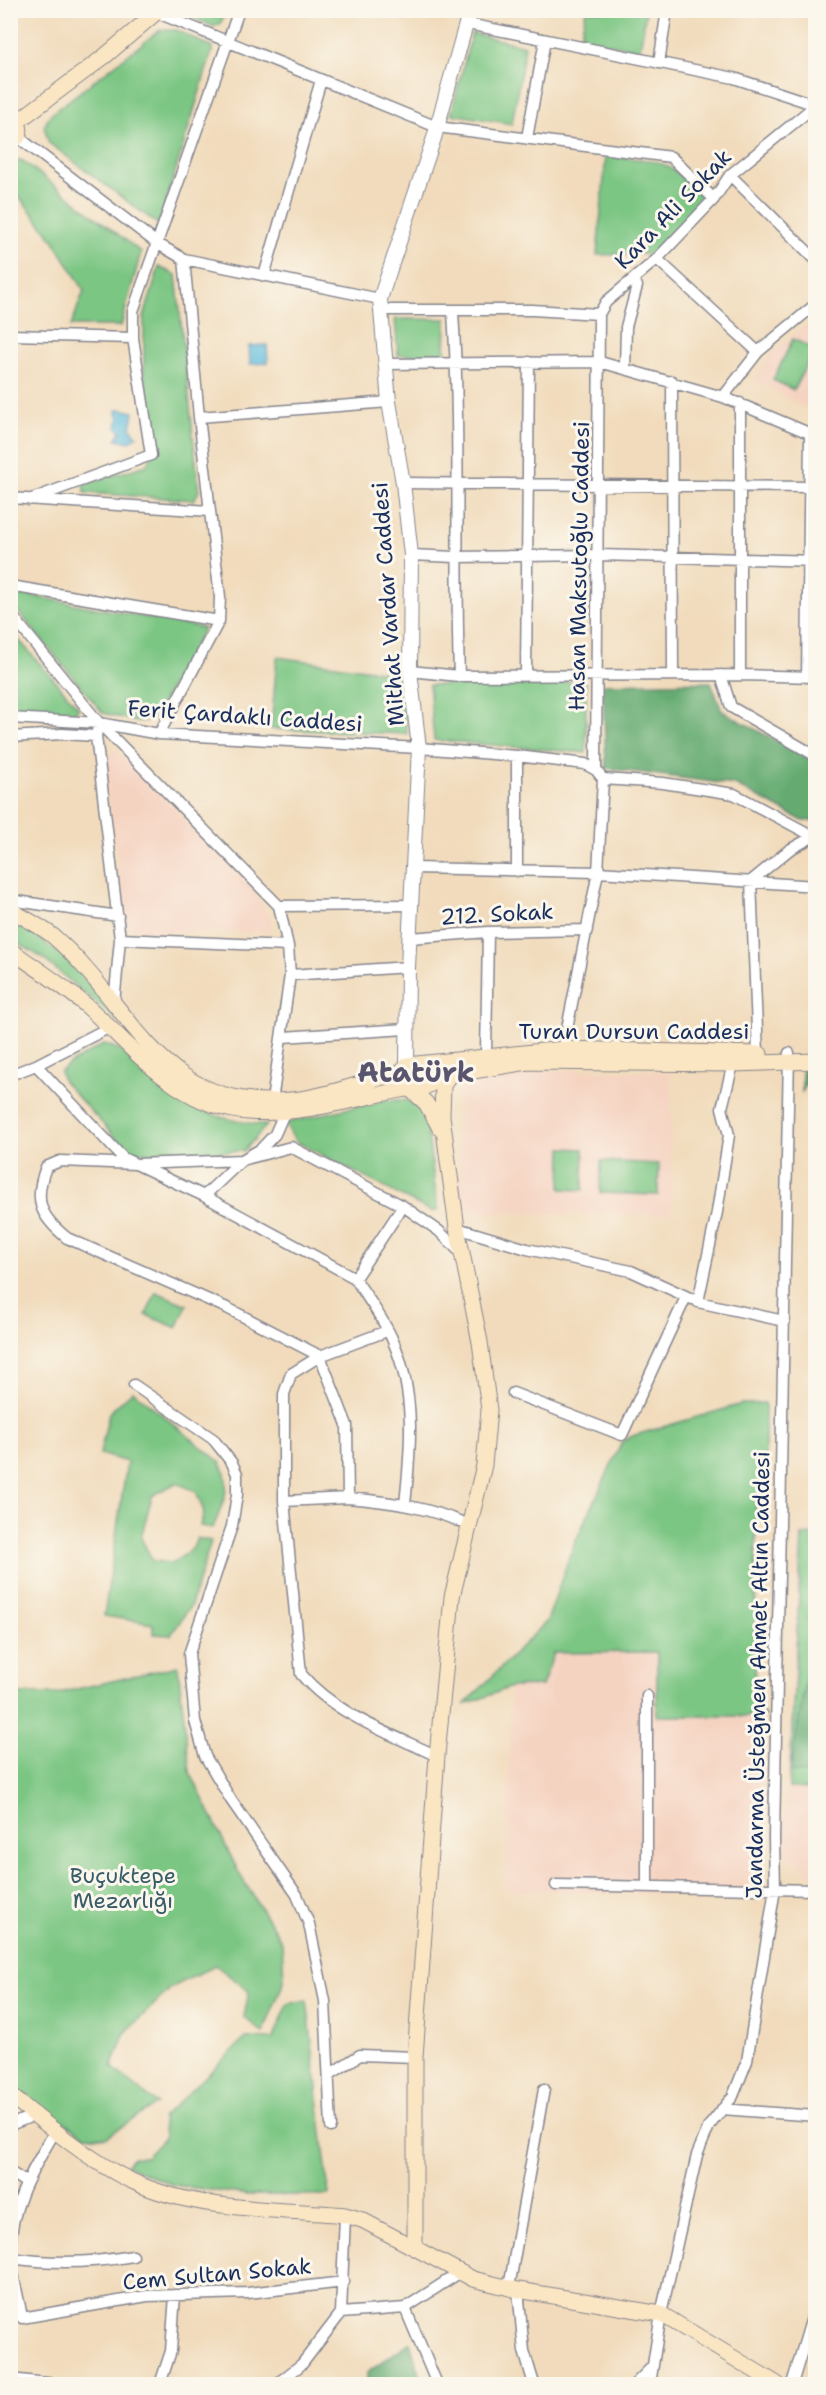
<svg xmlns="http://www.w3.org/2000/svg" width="826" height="2395" viewBox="0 0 826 2395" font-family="'Shantell Sans',sans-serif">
<rect width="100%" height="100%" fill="#fbf7ec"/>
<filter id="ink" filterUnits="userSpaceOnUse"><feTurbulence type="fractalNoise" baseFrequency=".0167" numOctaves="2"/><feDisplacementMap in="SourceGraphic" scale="12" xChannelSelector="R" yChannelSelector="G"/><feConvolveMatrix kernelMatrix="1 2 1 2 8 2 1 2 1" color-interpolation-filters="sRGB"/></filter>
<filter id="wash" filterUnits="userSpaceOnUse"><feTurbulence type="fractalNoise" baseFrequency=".008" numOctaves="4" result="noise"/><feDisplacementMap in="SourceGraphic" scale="24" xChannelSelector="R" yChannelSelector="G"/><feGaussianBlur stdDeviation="1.35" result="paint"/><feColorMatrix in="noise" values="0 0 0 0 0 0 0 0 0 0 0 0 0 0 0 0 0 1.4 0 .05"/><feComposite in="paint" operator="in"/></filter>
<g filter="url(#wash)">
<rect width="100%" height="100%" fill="#f1dbbc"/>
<path fill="#f5d3c1" d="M815 316V413L754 380 770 355Z
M116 750 248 883 271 918 269 932H133L126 923 103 756Z
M524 1070 671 1072V1215L459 1212 460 1081Z
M815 1530V1879L783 1851 798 1531Z
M657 1652 658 1716H766L761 1897 506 1890 511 1687 542 1686 554 1653Z"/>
<path fill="#7cc683" stroke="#4c7a70" stroke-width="1.5" d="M189 10H226V11L220 24 214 27 185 14Z
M586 11H646L640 50 580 38Z
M160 30H177L213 48 159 225 49 143 44 127 50 115Z
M472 33 525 46 512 124 451 114Z
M606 156C662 161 664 157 705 199L651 254 597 255Z
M11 158 23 161 141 252 121 326H71L84 290 54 241 11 186Z
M159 267 176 275 199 491 194 500 85 493 84 484 147 465 156 446 144 373V317Z
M395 319H446L445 355H398Z
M793 339 814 349 794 390 773 380Z
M10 592H11L204 628 153 719 137 722 103 713 11 603Z
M10 630 79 708 72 715 11 710Z
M277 657 401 674 407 734 271 729Z
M586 682V753L434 740 429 685Z
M10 919 64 956 118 1017 117 1020 41 957 11 939Z
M104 1044C128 1050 133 1065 151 1080 182 1108 226 1122 267 1125L244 1151 155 1154 127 1150 63 1081 60 1072 69 1064Z
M384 1100H408L425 1114 438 1210 430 1211 295 1141 285 1123Z
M562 1148 584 1149 583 1190 561 1189Z
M601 1161 659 1164 658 1195 600 1193Z
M156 1292 187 1305 177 1328 146 1315Z
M133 1391 221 1463C233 1487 222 1505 213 1528L200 1526 204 1512 196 1491 176 1483 152 1496 141 1538 153 1561 173 1563 193 1548 197 1538 211 1541 191 1605 171 1635 153 1634V1624L104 1616 127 1462 100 1454 109 1413Z
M765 1403V1494L756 1501 755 1704 766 1716H657V1652L554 1653 542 1686 511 1687 464 1705 547 1621 572 1549 622 1442 632 1436 742 1404Z
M802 1535H815V1789L789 1788Z
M178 1666 190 1772 240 1875 282 1942 284 1981 263 2033 244 2017 249 1991 215 1965 171 1988 125 2033 112 2067 157 2104 106 2137 84 2135 18 2092 11 2083 10 1694H55Z
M307 2000 329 2195H248L173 2185 126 2165 133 2157H146L164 2138 162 2118 246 2038 273 2039 288 2004Z"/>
<path fill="#65ab71" stroke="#406d68" stroke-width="1.5" d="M711 682 722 711 815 762V821H803L735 785 606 768 603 684Z
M802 1068H815V1078H810L802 1092Z
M809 1658 815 1659V1775L790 1772Z
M410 2342 423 2384H367V2373Z"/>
<path fill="#5dbcdc" stroke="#3c769d" stroke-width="1.5" d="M267 345 268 363 250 364 249 346Z
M119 409 134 412 131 428 137 436 130 442 116 439 121 432 117 427 119 417 116 412Z"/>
</g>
<g filter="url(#ink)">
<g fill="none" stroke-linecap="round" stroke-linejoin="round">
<g stroke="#86858d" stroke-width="13">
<path id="minor" d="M153 11 437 127 671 157 714 199
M468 24 734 78 816 105
M659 63 667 10
M18 137 158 244 184 259 380 299
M527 138 545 40
M730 175 816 260
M184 259 199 417 389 402
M657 259 758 352
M264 276 321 80
M382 310H532L599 314
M453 312C461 433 455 555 459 676
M10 335 133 338
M386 364 600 362 723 397 816 436
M625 369 626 327 637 286 633 280
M672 381 673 675
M723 397 758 352 816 304
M740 403V675
M403 483 809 487
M10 498 210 511
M29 500 151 455 133 338V311L239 10
M411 555 455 557 599 555 816 561
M10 586 219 621
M10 613 99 723 279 906 288 946 290 975 272 1101
M410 671 459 676 740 675 816 677
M526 674 529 362
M721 675 731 707 816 756
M807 677 810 434
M10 718 99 723 159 734 419 748 517 756 585 764 596 770 603 779 598 872 563 1049
M99 723 96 736 120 939
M159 734 219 621 220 597 199 417
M10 737 62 734 96 736
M596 770 599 314 606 302 657 259 714 199 730 175 816 105
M603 779 663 783 734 794 813 836
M414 868 598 872 816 886
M517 871V756
M751 881 758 1054
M751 881 789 850 816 835
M10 900 118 916
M279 906 411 905
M410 938 488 932 587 930
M290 975 408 967
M114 1004 120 939 288 946
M110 1027 36 1065 123 1158 204 1196
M283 1037 406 1029
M486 1055 488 932
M733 1064 722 1108 729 1135 717 1212 698 1302 784 1321
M10 1075 36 1065
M285 1111 275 1134 261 1149 242 1160 136 1164 60 1161 46 1167C33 1201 40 1216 67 1238L227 1308 320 1356
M457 1228 527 1249 631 1271 692 1299
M355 1278 204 1196 242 1160 291 1147 403 1206
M387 1331 320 1356 347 1425 348 1498C393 1502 427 1507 469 1525
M320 1356 291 1374 284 1394V1501L301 1674C334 1714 391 1734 437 1756
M134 1385 213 1439 232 1463 237 1474V1495L232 1526 189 1654 195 1721 205 1756 231 1800 297 1895 309 1924 325 2001 331 2127
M513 1393 622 1435 686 1297
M284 1501 348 1498
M405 1504C411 1449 416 1393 393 1341 384 1319 367 1298 355 1278L403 1206 439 1231 462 1254
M647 1696V1886
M556 1885 816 1890
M329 2075 360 2055 415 2057
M722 2109 816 2116
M10 2125 35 2115
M56 2130C33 2168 6 2212 11 2259 13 2279 19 2299 22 2318L147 2296 248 2293 344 2282
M10 2172 25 2182
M11 2258C51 2264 93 2263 133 2256
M509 2288 544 2089
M518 2290 524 2351 534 2384
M405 2308 437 2384
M341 2313 405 2308 459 2273
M10 2379 56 2384
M160 2384 171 2351 175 2295
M277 2384 302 2364 341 2313 345 2215
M635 2384 651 2368
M650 2384 661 2314 697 2155 709 2126 733 2096 747 2061 775 1889 774 1838 789 1053
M792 2384 816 2304"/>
</g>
<g stroke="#86858d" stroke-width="16">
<path id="tertiary" d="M407 1065 408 967 419 748 410 671 411 555 403 483 389 402 380 299 434 138 470 10"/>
</g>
<g stroke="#86858d" stroke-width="17">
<path id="secondary" d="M10 119C19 121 22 129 18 137L10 142
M17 122 105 56 159 10
M10 910C25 918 40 926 53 936 135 1007 159 1113 291 1100 325 1097 367 1081 401 1072
M10 950C36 968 64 986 88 1007 137 1051 178 1107 248 1112 300 1116 355 1098 406 1089L419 1090 449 1075 528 1062 733 1064 816 1061
M440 1128 426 1103 401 1081V1072L407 1065 563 1049 760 1054
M10 2095C45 2123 93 2164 134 2182 196 2211 278 2209 345 2215L362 2220 473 2279 518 2290 661 2314 777 2384
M415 2247V2057L437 1756 452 1597 484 1465 489 1410 480 1342 457 1228 442 1116 443 1086 449 1075"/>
</g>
<use href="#minor" stroke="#fff" stroke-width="10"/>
<use href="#tertiary" stroke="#fff" stroke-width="14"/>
<use href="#secondary" stroke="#fbe6c4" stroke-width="15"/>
</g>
</g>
<g text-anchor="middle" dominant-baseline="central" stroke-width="6" stroke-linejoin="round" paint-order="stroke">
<g font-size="22" fill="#1b2f5e" stroke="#fbf7ec">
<text transform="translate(673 209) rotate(-46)">Kara Ali Sokak</text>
<text transform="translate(579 566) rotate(-89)">Hasan Maksutoğlu Caddesi</text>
<text transform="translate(388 604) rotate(-94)">Mithat Vardar Caddesi</text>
<text transform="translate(245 716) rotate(4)">Ferit Çardaklı Caddesi</text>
<text transform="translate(497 914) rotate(-3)">212. Sokak</text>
<text x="634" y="1031">Turan Dursun Caddesi</text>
<text transform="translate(758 1675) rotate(-89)">Jandarma Üsteğmen Ahmet Altın Caddesi</text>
<text transform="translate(217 2274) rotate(-5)">Cem Sultan Sokak</text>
</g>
<g font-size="22" fill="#385c69" stroke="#fbf7ec">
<text x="123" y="1875">Buçuktepe<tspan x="123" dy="25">Mezarlığı</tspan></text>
</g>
<g font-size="28" font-weight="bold" fill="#5a556f" stroke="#fbf7ec">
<text x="416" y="1072">Atatürk</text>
</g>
</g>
<rect width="826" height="2395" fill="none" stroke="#fbf7ec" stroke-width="36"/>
</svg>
